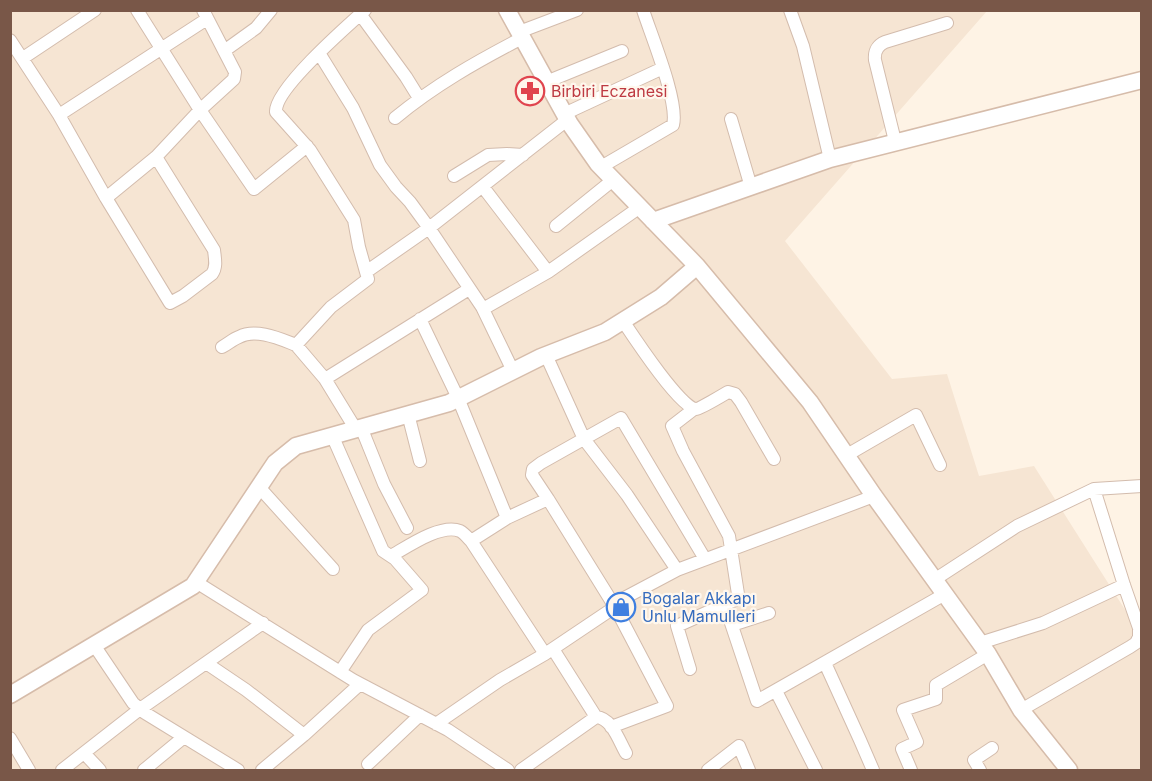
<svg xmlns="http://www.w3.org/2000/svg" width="1152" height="781" viewBox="0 0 1152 781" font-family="Inter,sans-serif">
<rect width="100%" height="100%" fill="#fef3e5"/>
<path fill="#f6e5d3" d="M10 11H987L785 241 892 379 947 374 979 476 1034 466 1141 635V770H11Z"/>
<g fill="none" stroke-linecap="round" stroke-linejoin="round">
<g stroke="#d3bcad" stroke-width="14">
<path id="street" d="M137 10 200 110 254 189 307 146
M790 10 803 46 830 159
M360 14 406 77 419 98
M519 32 577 10
M10 40 59 115 106 198 156 157 200 110 234 79 235 72 203 10
M224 51 256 28 271 10
M319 53 353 108 380 165 396 187 410 202 429 228 482 307 513 371
M23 58 95 10
M546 82 622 51
M564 114 663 68
M59 115 207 19
M395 118C435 85 476 62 522 38
M731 119 751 187
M895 141 875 60C874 51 878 45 885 42L947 23
M601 167 673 125C679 102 651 35 643 10
M454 176 488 155 507 154 523 155
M106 198 170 303 183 296 212 274C217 267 215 259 214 250L156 157
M556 226 613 180
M366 272 429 228 567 120
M548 272 640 207
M483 309 548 272 483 187
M623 321C633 336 681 409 696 409 699 409 723 395 728 392L735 394 741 402 774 459
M296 345 325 379 355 428
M222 347C228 344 233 339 239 337 256 328 280 339 296 345L331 307 368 279 359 247 354 220 310 150 276 112C274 90 347 26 365 10
M546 355 584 439 627 495 677 570
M325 379 469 289
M408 414 420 461
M361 427 384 484 407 528
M332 435 383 551 395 559 422 590 368 630 340 672
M847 455 916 415 940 465
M259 487 333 569
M548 499 532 475 533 469 541 463 621 418 705 559
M471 541 545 654
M391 556C407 547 441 523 460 531 464 533 468 538 471 541L507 518 458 398 420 319
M934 580 1017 526 1094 489 1142 486
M196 582 353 680 448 730 508 770
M613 604 677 570 874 496
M725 605 757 701 945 594
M732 625 769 613
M980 643 1043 623 1124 585
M94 645 133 703 145 713 238 770
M553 649 596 717C612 718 619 741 626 753
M206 663 246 690 304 735 262 770
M825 663 860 740 873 770
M690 669 677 626 737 599 738 594 729 536 683 451 672 426 694 409
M776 691 816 770
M1021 710 1130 647 1136 643 1139 637V628L1124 585 1094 489
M436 724 500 680 545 654 615 607 548 499 507 518
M611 727 667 706 615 607
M304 735 360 684
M10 738 29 770
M84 753 100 770
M368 764 420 715
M62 770 140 709 263 623
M144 770 184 737
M521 770 596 717
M708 770 739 746 749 770
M911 770 902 749 917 742 903 710 936 699V685L988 654
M980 770 974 760 992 748"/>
</g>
<g stroke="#d6bcaa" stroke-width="19">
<path id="secondary" d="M507 10 570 124 598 164 697 266 810 402 874 496 988 654 1021 710 1069 770
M653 221 830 159 1142 80
M10 695 193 586 275 463 296 446 449 403 541 357 605 332 661 297 697 266"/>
</g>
<use href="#street" stroke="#fff" stroke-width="12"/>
<use href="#secondary" stroke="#fff" stroke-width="16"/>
</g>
<defs>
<g id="pharmacy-ring" transform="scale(1.5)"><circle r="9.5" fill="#fff7ed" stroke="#e0444e" stroke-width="1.5"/><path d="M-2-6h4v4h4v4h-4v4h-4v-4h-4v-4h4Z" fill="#e0444e"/></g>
<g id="shop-ring" transform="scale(1.5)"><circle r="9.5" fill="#fff7ed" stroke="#3f7fe0" stroke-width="1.5"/><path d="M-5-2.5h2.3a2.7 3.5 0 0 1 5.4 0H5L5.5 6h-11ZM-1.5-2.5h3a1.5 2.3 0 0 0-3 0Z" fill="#3f7fe0"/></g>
</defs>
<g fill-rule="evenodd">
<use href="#pharmacy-ring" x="530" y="91"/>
<use href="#shop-ring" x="621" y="607"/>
</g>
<g text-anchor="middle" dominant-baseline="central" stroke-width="4.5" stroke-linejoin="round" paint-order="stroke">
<g font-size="16" fill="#be3a42" stroke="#fff7ed" text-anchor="start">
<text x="551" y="91">Birbiri Eczanesi</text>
</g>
<g font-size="16" fill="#366cbe" stroke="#fff7ed" text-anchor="start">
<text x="642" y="598">Bogalar Akkapı<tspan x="642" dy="18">Unlu Mamulleri</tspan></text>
</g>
</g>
<rect width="1152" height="781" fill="none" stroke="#795748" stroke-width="24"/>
</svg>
